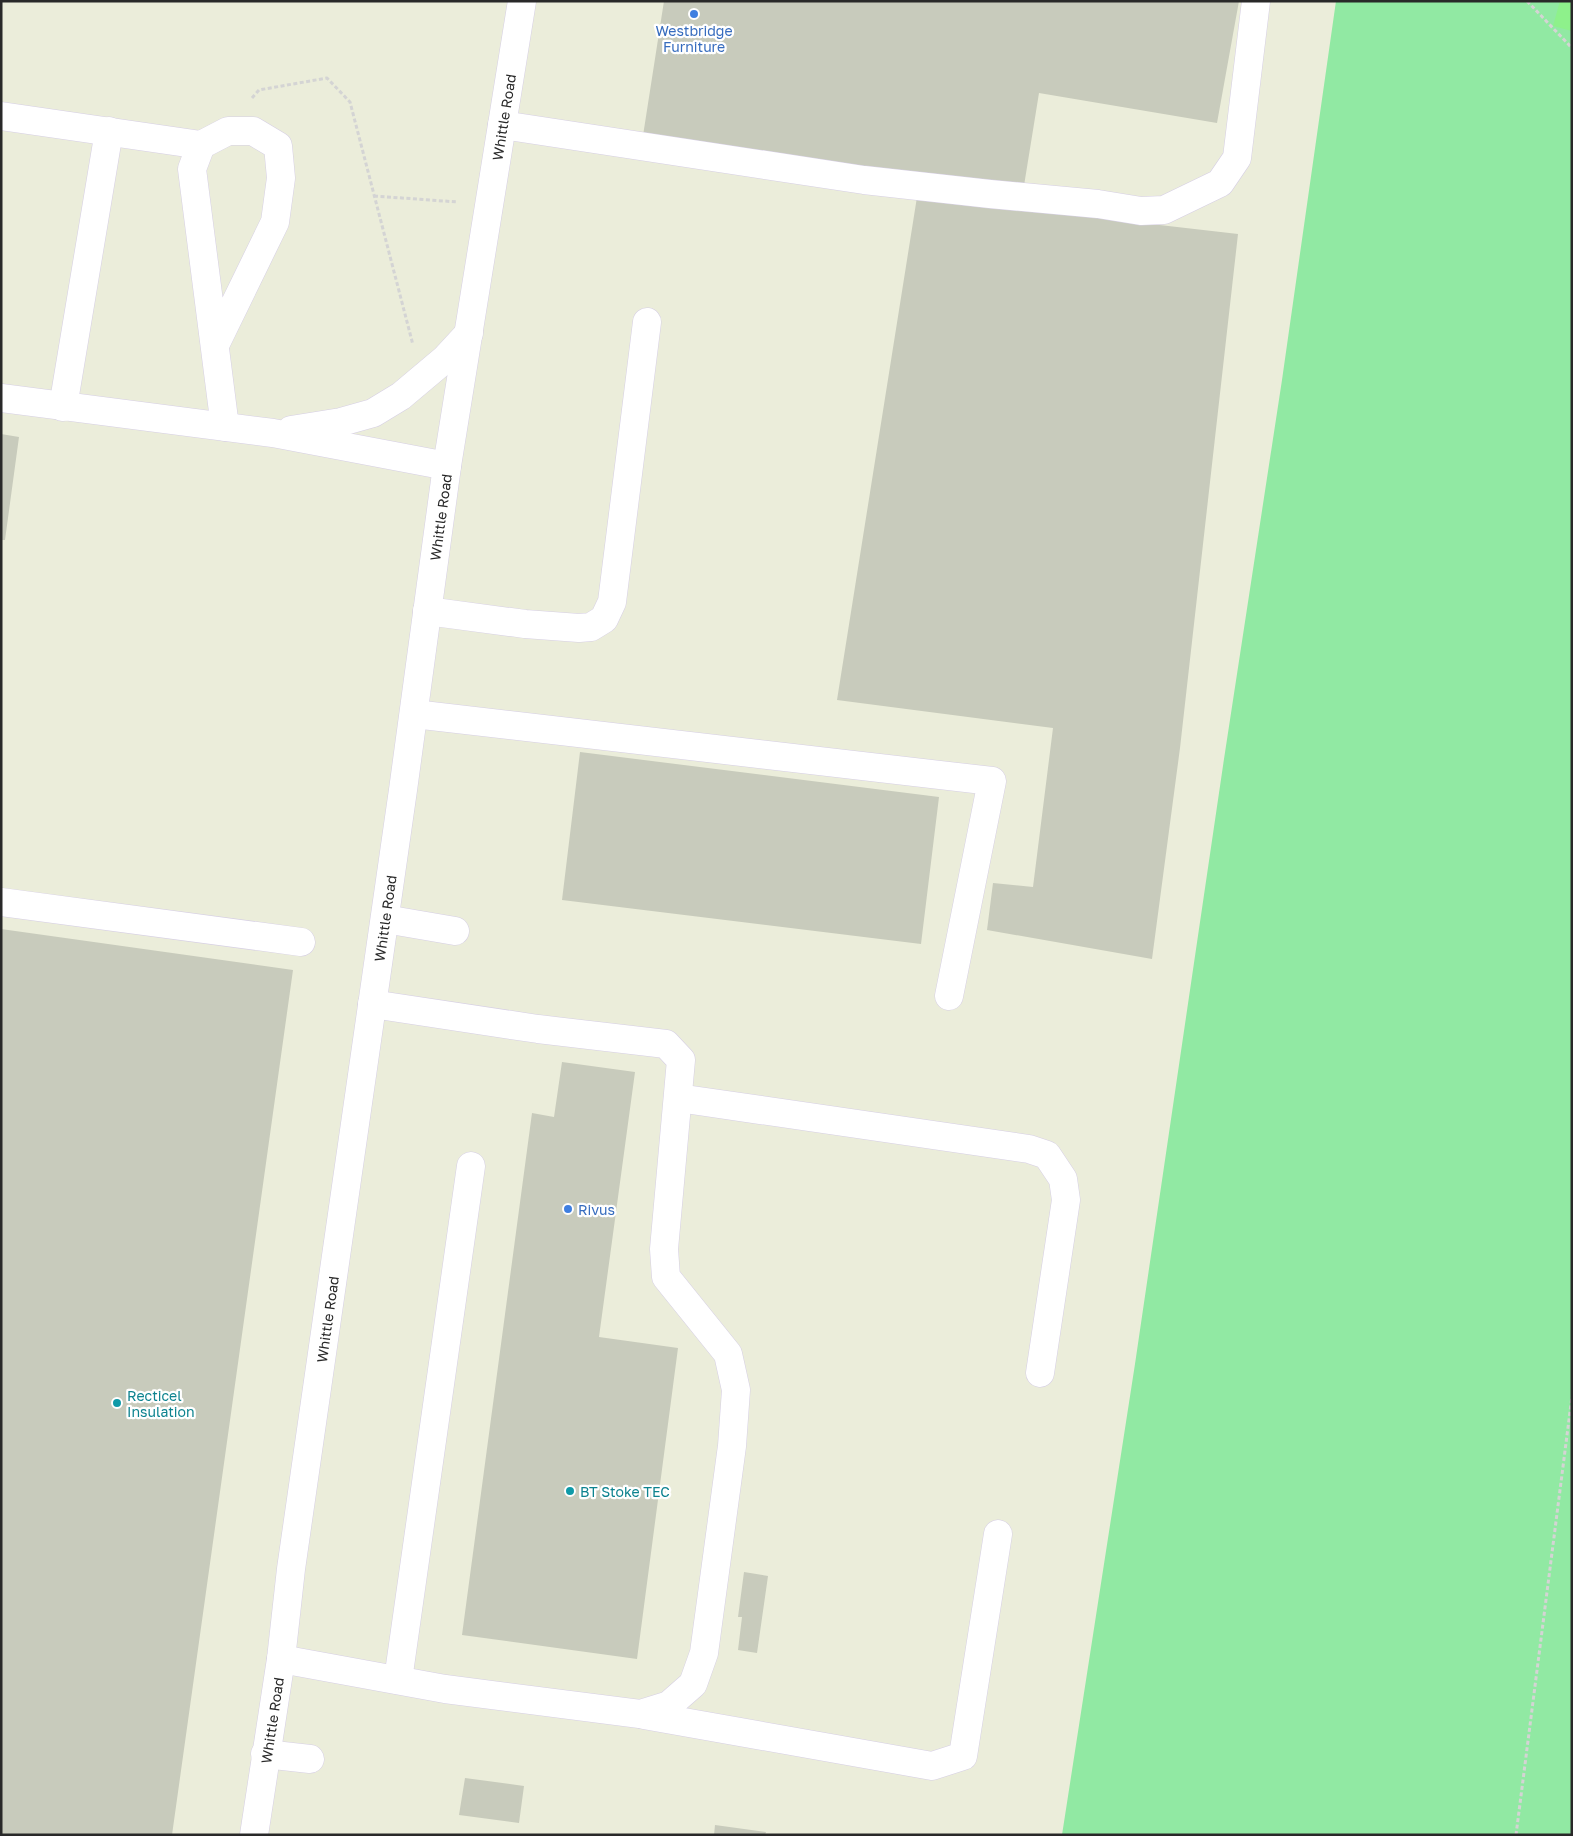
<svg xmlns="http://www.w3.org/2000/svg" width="1573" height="1836" viewBox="0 0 1573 1836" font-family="'Golos Text',sans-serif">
<rect width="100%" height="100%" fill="#ebedda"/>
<path fill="#91e9a3" d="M1336 1H1572V1835H1062L1135 1364 1224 759 1282 380Z"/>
<path fill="#8ef18b" d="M1560 1H1572V31L1553 26Z"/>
<path fill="#c8cbbc" d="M664 1H1239L1217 123 1039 93 1022 198 642 142Z
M917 197 1238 234 1180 748 1152 959 987 930 993 883 1033 887 1053 728 837 700Z
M1 434 19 437 5 540H1Z
M580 752 939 797 921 944 562 900Z
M1 929 293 970 172 1835H1Z
M562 1062 635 1072 599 1337 678 1348 637 1659 462 1635 532 1113 554 1117Z
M744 1572 768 1576 757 1653 738 1650 742 1617H738Z
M465 1778 524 1786 519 1823 459 1815Z
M715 1825 766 1832 765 1835H714Z"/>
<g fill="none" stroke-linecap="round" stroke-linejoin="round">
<g stroke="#d6cfe4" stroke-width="29">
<g id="minor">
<path d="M1 116 201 145"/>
<path d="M502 125 864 180 990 194 1098 204 1141 211 1164 210 1220 183 1237 158 1256 1"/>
<path d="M215 345 275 222 281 178 278 146 253 131H228L201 145 192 169 225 427"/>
<path d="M1 398 273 433 447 466"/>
<path d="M63 407 109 131"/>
<path d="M291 430 341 422 373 413 401 396 445 359 469 333"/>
<path d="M427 611 525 624 579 628 591 627 604 619 612 602 647 322"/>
<path d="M414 714 992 781 949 996"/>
<path d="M1 902 301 942"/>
<path d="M385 919 455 931"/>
<path d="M678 1098 1029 1149 1047 1155 1063 1179 1066 1200 1040 1373"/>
<path d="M281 1659 445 1689 640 1714 669 1705 693 1684 704 1653 732 1446 736 1390 728 1354 666 1277 664 1249 681 1060 666 1044 538 1029 372 1004"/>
<path d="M398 1680 471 1166"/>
<path d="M644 1715 932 1766 963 1756 998 1534"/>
<path d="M265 1754 310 1759"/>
<path id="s1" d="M254 1835 281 1659 291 1569 403 790 447 466 522 1"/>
</g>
</g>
<path stroke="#d4d4d4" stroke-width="3" stroke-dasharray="4 2.5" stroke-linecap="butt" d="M1527 1 1572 48
M252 98 259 90 327 78 350 102 413 345
M374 196 458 202
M1516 1835 1572 1396"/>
<use href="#minor" stroke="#fff" stroke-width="28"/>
</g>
<g fill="#3f7fe0" stroke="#fff" stroke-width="2">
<circle cx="694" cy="14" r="5"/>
<circle cx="568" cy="1209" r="5"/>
</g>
<g fill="#0f9aa8" stroke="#fff" stroke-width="2">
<circle cx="117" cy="1403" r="5"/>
<circle cx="570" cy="1491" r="5"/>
</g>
<g text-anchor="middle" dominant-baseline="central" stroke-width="4.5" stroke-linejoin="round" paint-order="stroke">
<g font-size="14" fill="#366cbe" stroke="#fff">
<text x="694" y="30">Westbridge<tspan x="694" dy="16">Furniture</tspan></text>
<text x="578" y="1209" text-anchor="start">Rivus</text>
</g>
<g font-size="14" fill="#292929" stroke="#fff">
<text stroke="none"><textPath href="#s1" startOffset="1736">Whittle Road</textPath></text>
<text stroke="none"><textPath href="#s1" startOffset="1331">Whittle Road</textPath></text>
<text stroke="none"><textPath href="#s1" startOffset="926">Whittle Road</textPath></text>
<text stroke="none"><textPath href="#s1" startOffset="521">Whittle Road</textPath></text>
<text stroke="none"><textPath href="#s1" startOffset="116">Whittle Road</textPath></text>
</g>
<g font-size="14" fill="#0d838f" stroke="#fff" text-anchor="start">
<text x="127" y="1395">Recticel<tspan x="127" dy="16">Insulation</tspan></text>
<text x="580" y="1491">BT Stoke TEC</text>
</g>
</g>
<rect width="1573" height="1836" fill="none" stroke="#292929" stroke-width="5"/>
</svg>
